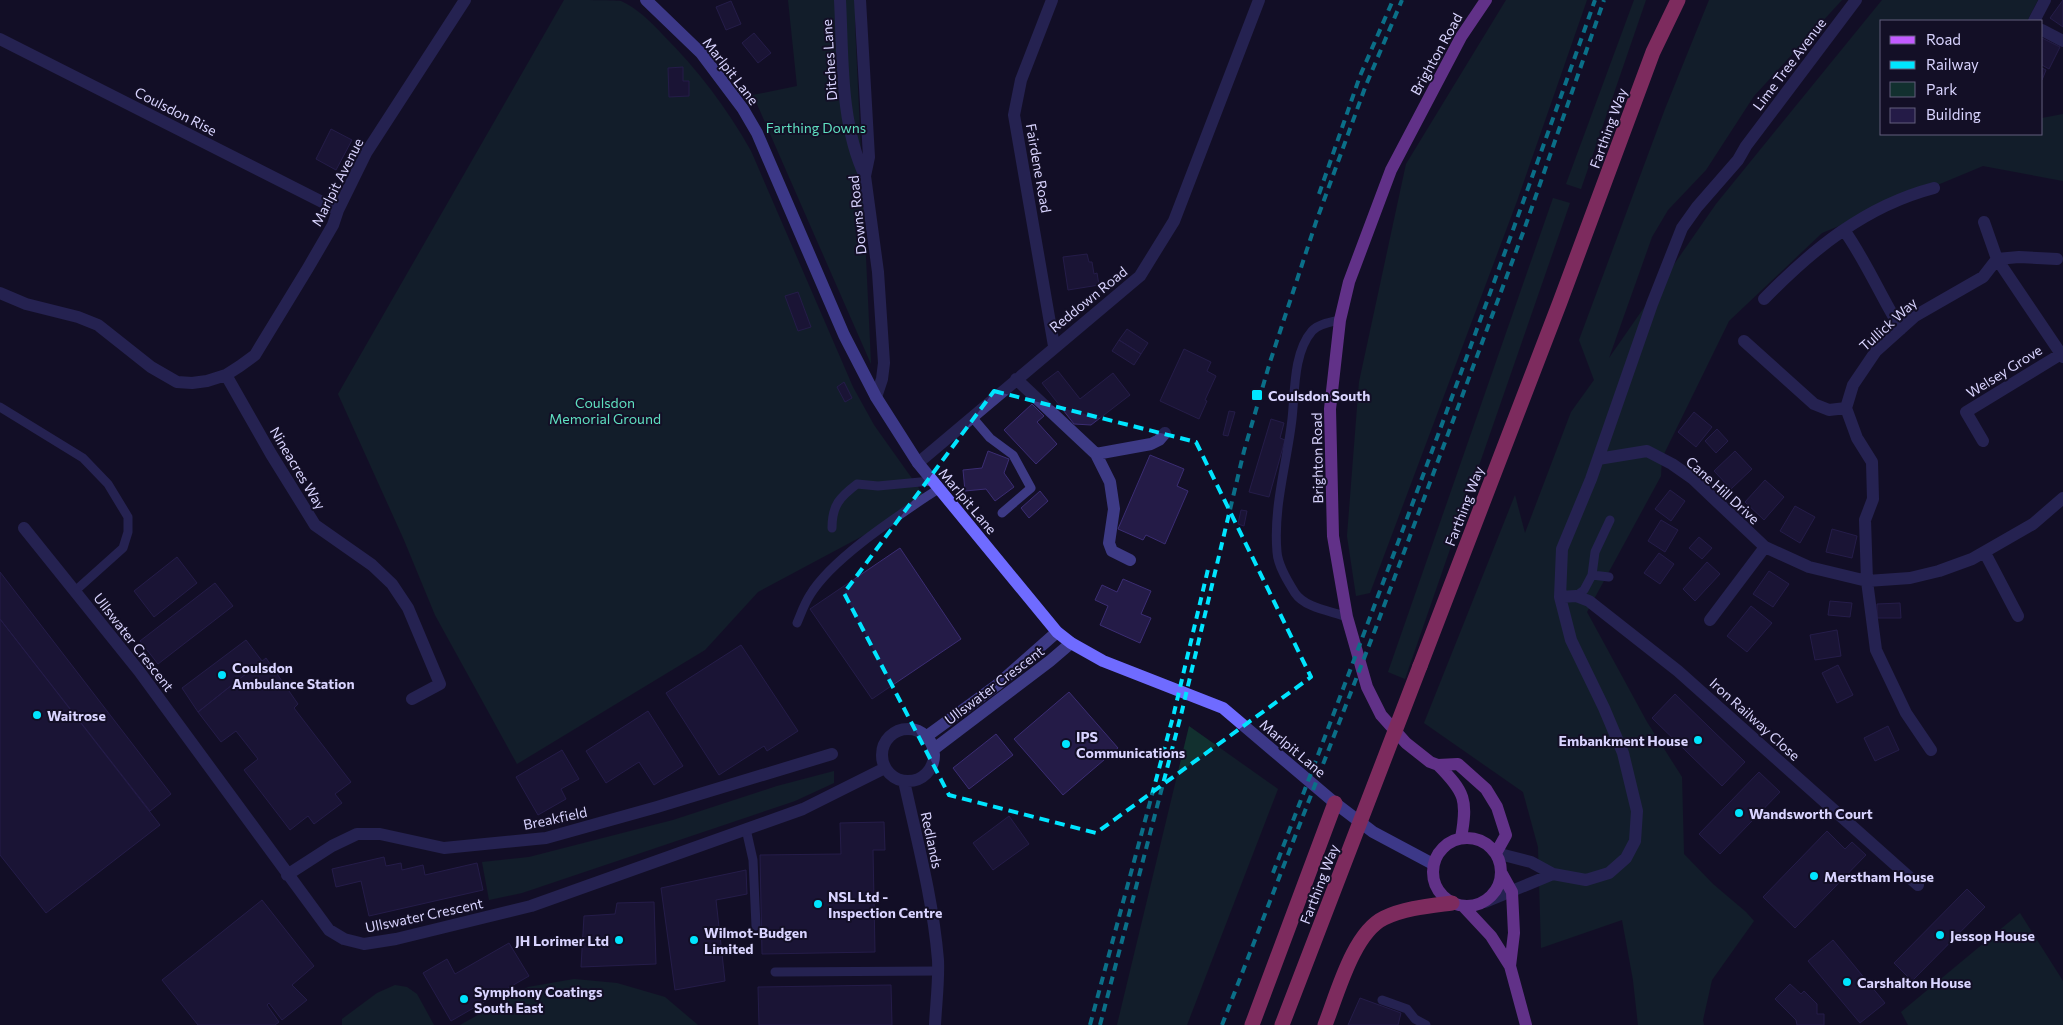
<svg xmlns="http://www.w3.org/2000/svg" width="2063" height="1025" viewBox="0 0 2063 1025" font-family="Commissioner,sans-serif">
<rect width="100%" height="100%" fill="#130f26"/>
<path fill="#12302f" d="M564 0C576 0 613 0 621 1 637 8 651 22 663 35 698 70 727 108 751 151L853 387 874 425 928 501 758 592 705 650 517 764 435 615 404 540 338 394Z
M788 0H856L855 25 871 364 753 95 797 86Z
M1506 0H1587L1517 201 1370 593 1356 596 1347 536 1359 382 1406 164Z
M1634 0H1646L1581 189 1566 184Z
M1709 0H1842L1754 96 1706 170 1668 210 1652 237 1609 358 1716 204 1882 0H2038L2027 21H1882V134H2042V118L2063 114V181L1983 166 1822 233 1729 321 1662 458 1661 476 1587 612 1647 722 1682 777 1684 854 1713 884 1746 912 1754 921 1712 980 1703 1020 1704 1025H1638L1633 980 1622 920 1541 948 1538 847 1523 792 1424 723 1515 495 1525 533 1571 412 1594 380 1579 340 1665 109Z
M1553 198 1570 203 1405 679 1388 672Z
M1189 726 1278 789 1187 1025H1117Z
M834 771V783L795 801 522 893 489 900 482 862 529 857 673 820 777 786Z
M2020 913 2063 981V1025H1908L1901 1012Z
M574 979 617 983 665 997 698 1025H460L528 987Z
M395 985 407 987 417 994 434 1025H342V1019L377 993Z"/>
<path fill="#241b47" stroke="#3b2d73" d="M2063 0V27L2050 18Z
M731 1 741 24 726 30 716 7Z
M754 33 771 53 758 63 742 43Z
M2042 38 2060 47 2049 69 2042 65Z
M683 67V81H689V96L669 97 668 68Z
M2042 68 2046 70 2042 80Z
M331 129 352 140 336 170 316 159Z
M1087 254 1089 262H1092L1094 274 1097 273 1099 285 1068 290 1063 257Z
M798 292 811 327 798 331 785 296Z
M1127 329 1148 343 1141 354 1119 340Z
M1119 340 1141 354 1134 365 1112 351Z
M1184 349 1211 362 1207 371 1216 376 1205 400 1207 401 1199 419 1160 401Z
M1058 371 1080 399 1113 373 1130 395 1091 425 1074 424 1042 383Z
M844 382 852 398 845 402 837 387Z
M1032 404 1044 416 1037 422 1057 444 1036 464 1004 430Z
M1229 411 1235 412 1228 436 1223 435Z
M1694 412 1712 427 1696 447 1678 432Z
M1271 419 1284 423 1280 438 1285 440 1269 497 1249 492Z
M1717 429 1728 441 1716 453 1705 441Z
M988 451 1009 459 1004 473 1014 487 995 501 986 489 965 491 963 470 982 468Z
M1735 451 1752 469 1731 489 1714 471Z
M1150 455 1184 469 1177 486 1188 491 1165 544 1146 535 1143 540 1118 529Z
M1765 480 1784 497 1764 520 1745 502Z
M1670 490 1685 501 1671 521 1655 509Z
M1040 491 1048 501 1029 518 1021 508Z
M1795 506 1815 517 1800 543 1780 531Z
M1241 510 1247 511 1244 526 1238 524Z
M1661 520 1678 530 1665 552 1648 541Z
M1832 529 1857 536 1852 558 1826 552Z
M1699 537 1712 548 1702 559 1689 548Z
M900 548 961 639 872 699 810 609Z
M1659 553 1674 564 1660 584 1644 573Z
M177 557 197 583 154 617 134 591Z
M1707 562 1720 574 1695 601 1683 589Z
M1769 571 1789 584 1773 607 1753 594Z
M0 572 171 794 150 811 0 619Z
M1123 579 1151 591 1141 614 1151 618 1140 643 1100 625 1108 606 1095 600 1102 585 1117 592Z
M215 583 233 606 158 664 140 641Z
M1830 601 1852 603 1850 617 1828 615Z
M1900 603 1901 618H1877V604Z
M1751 606 1772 623 1747 652 1727 636Z
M0 619 160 825 46 913 0 855Z
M1837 630 1841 656 1815 660 1810 635Z
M246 640 262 661 198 712 182 688Z
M741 645 798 731 767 751 764 746 719 775 666 693Z
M266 658 298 704 294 708 351 782 335 794 342 803 314 824 308 816 290 830 244 770 258 759 236 731 221 742 198 712Z
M1838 665 1853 695 1837 703 1822 673Z
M1069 692 1118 748 1063 795 1014 739Z
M1675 694 1745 762 1722 786 1652 718Z
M648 711 683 766 654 785 639 762 606 783 586 751Z
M1888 726 1899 750 1875 761 1864 738Z
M996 734 1013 755 969 789 953 768Z
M562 750 579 779 561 789 566 799 538 815 516 777Z
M1759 772 1780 792 1720 854 1699 834Z
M1009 816 1029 844 993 870 973 843Z
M884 822 885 850H873L875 952 762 954 760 855 841 854 840 823Z
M1827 831 1845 849 1852 842 1866 855 1795 928 1763 897Z
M384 857 386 866 401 863 402 870 423 865 425 875 477 863 483 890 369 916 361 881 336 887 332 869Z
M746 870 747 894 716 900 725 981 675 990 661 888Z
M1967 889 1985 907 1912 981 1894 963Z
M262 900 314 966 292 985 307 1000 282 1020 269 1003 267 1005 279 1022 275 1025H198L162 980Z
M654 902 656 964 581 967 584 916 615 914 617 903Z
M1833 940 1885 1003 1860 1023 1808 961Z
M509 943 529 976 451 1021 423 973 447 959 455 974Z
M1790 984 1801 994 1804 991 1817 1004V1014H1824V1025H1797L1796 1020 1775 999Z
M891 985 892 1025H759L758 987Z
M1360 998 1401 1013 1398 1025H1348Z"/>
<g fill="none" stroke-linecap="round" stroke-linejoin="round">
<path stroke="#3d3a85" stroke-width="9" d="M1340 320C1331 322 1318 324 1312 331 1293 353 1295 393 1292 419 1287 463 1273 507 1277 552 1278 566 1288 582 1295 593 1305 608 1331 611 1347 617
M0 407 83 458 108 484 128 517V532L123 548 75 591
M972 417 990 438 1013 455 1031 488 1002 513
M832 528C832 505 840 497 857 484L878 486 931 481
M1592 575 1595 552 1610 520
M1576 596 1584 590 1592 575 1609 577
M797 623C801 614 804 604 810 595 833 557 901 514 938 489
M746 829 753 860 756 926
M775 972 938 971
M1382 1000 1407 1009 1415 1019 1426 1025"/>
<path stroke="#3d3a85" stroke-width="12" d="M840 0C843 57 840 123 865 176
M860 0 869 157 865 176 878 272 884 363 882 379 876 397
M1052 0 1021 80 1014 115 1054 346
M2034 21 2045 0
M2042 30 2063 41
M0 39 338 210
M1984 222 1997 259 2019 257 2057 259
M1844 230C1866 261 1881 297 1901 329
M0 293 26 304 78 317 98 325 151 367 177 382 192 383 207 381 226 375 240 366 255 355 308 268 333 225 338 210 366 153 465 0
M1764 299C1813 249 1865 206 1934 188
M1744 341 1814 404 1829 410 1846 408
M226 375 271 454 315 525 372 565 392 584 408 608 440 684 412 699
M1016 379 1096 454 1110 482 1114 509 1109 543 1112 551 1130 560
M1983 441 1966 412 2061 354
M1096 454 1151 444 1159 440 1165 433
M1598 459 1647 451 1672 464 1692 478 1765 547 1809 567 1867 581 1910 578 1939 571 1972 559 2033 524 2063 498
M918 463 1140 276 1174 221 1259 0
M24 528 139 671 329 930 344 939 364 944 396 939 531 906 803 809 885 768
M1985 553 2018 616
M1560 597 1576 596 1589 601 1678 671 1918 885
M1710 620 1765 547
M882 755a26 26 0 1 1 52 0a26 26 0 1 1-52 0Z
M927 736 997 685 1057 632
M934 749 1050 661 1071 643
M1931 750 1906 713 1876 650 1867 581 1865 520 1873 499 1872 462 1857 438 1846 408 1853 385 1876 351 1915 316 1983 277 1997 259 2063 357
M904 781C917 840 933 900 938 960 939 981 936 1004 935 1025
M1496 853 1531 862 1553 874 1586 880 1609 873 1626 858 1635 841 1637 811 1623 753 1604 708 1571 640 1560 597 1562 549 1591 479 1652 304 1682 228 1697 207 1738 160 1746 146 1856 0
M287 875 332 846 357 834H380L444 848 546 838 657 807 832 754
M1485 902 1553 874"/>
<path stroke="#6f6bff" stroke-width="12" d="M646 0 701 53 743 109 757 133 844 335 876 397 918 463 1057 632 1071 643 1103 661 1223 708 1335 803 1373 832 1433 864"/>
<path stroke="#c25bff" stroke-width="12" d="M1486 0 1461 37 1391 170 1349 282 1340 320 1330 409 1333 536 1347 617 1367 687 1381 715 1406 743 1430 762 1438 765 1458 764 1486 789 1497 807 1506 835 1496 853
M1438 765C1465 792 1468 800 1461 838
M1433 872a34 34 0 1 1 68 0a34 34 0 1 1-68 0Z
M1502 874 1512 892 1514 933 1510 966
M1463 906 1491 936 1510 966 1526 1025"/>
<path stroke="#ff4fa3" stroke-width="15" d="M1420 666 1560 302 1653 52 1678 0
M1252 1025 1335 803
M1325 1025C1337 995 1353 933 1384 918 1405 908 1429 906 1452 903"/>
<path stroke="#00e5ff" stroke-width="4" stroke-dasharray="8 6" stroke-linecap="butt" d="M1319 194 1360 76 1393 0
M1273 873C1384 583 1492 293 1595 0
M1090 1025 1174 713 1209 565
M1100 1025 1181 715 1244 451 1270 362 1316 222 1366 85 1402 0
M1222 1025 1375 630 1524 230 1604 0"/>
<path stroke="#ff4fa3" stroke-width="15" d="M1282 1025 1420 666"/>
</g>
<path d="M0 0H2063V1025H0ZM994 391 1196 442 1311 677 1096 833 949 795 844 593Z" fill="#130f26" fill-opacity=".55" fill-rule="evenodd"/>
<path fill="none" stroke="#00e5ff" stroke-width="4" stroke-dasharray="10 6" stroke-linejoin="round" d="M994 391 1196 442 1311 677 1096 833 949 795 844 593Z"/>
<g fill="#00e5ff" stroke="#130f26" stroke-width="2">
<rect x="1251" y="389" width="12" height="12" rx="2.5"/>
<circle cx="222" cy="675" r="5"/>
<circle cx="37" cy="715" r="5"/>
<circle cx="1698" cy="740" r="5"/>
<circle cx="1066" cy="744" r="5"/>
<circle cx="1739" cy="813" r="5"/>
<circle cx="1814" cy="876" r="5"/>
<circle cx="818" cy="904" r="5"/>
<circle cx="1940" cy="935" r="5"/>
<circle cx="619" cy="940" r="5"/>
<circle cx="694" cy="940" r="5"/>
<circle cx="1847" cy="982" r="5"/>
<circle cx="464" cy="999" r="5"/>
</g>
<g text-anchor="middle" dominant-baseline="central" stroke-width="4" stroke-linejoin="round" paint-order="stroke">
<g font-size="14" fill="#d9d4ff" stroke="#130f26">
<text transform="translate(1436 54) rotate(-61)">Brighton Road</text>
<text transform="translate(829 60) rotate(-94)">Ditches Lane</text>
<text transform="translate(1789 64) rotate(-53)">Lime Tree Avenue</text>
<text transform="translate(731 71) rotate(52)">Marlpit Lane</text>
<text transform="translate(176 111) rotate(27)">Coulsdon Rise</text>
<text transform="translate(1608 128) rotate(-70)">Farthing Way</text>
<text transform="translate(1039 168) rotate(80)">Fairdene Road</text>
<text transform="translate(337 182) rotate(-63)">Marlpit Avenue</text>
<text transform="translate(857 215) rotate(-96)">Downs Road</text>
<text transform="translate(1088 299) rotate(-39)">Reddown Road</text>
<text transform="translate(1888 324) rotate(-42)">Tullick Way</text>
<text transform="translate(2004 371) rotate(-32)">Welsey Grove</text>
<text transform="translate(1317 458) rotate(-91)">Brighton Road</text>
<text transform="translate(298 468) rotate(59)">Nineacres Way</text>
<text transform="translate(1723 490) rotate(42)">Cane Hill Drive</text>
<text transform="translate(968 501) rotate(50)">Marlpit Lane</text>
<text transform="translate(1464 506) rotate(-69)">Farthing Way</text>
<text transform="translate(134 642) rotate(52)">Ullswater Crescent</text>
<text transform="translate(994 685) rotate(-37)">Ullswater Crescent</text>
<text transform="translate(1755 719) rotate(42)">Iron Railway Close</text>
<text transform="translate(1293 748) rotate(40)">Marlpit Lane</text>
<text transform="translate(555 818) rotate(-12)">Breakfield</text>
<text transform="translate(932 840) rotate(78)">Redlands</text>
<text transform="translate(1319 884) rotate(-69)">Farthing Way</text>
<text transform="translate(424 915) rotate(-12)">Ullswater Crescent</text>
</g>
<g font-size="14" fill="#5fe0c0" stroke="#130f26">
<text x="816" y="127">Farthing Downs</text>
<text x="605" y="402">Coulsdon<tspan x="605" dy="16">Memorial Ground</tspan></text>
</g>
<g font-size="14" font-weight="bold" fill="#d9d4ff" stroke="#130f26" text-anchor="start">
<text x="1268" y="395">Coulsdon South</text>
<text x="232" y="667">Coulsdon<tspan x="232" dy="16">Ambulance Station</tspan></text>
<text x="47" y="715">Waitrose</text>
<text x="1076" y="736">IPS<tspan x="1076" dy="16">Communications</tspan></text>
<text x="1688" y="740" text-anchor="end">Embankment House</text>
<text x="1749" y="813">Wandsworth Court</text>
<text x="1824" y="876">Merstham House</text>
<text x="828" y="896">NSL Ltd -<tspan x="828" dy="16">Inspection Centre</tspan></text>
<text x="704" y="932">Wilmot-Budgen<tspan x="704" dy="16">Limited</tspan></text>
<text x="1950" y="935">Jessop House</text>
<text x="609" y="940" text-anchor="end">JH Lorimer Ltd</text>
<text x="1857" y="982">Carshalton House</text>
<text x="474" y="991">Symphony Coatings<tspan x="474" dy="16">South East</tspan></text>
</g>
</g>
<rect x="1880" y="20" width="162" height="115" fill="#130f26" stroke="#625e7d"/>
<rect x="1890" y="36" width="25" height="8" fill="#c25bff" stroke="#625e7d"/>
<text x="1926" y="45" font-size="15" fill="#d9d4ff">Road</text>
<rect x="1890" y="61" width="25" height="8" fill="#00e5ff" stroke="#625e7d"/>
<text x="1926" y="70" font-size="15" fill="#d9d4ff">Railway</text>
<rect x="1890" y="82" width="25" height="15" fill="#12302f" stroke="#625e7d"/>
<text x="1926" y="95" font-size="15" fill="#d9d4ff">Park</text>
<rect x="1890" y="108" width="25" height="15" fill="#241b47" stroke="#625e7d"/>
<text x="1926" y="120" font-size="15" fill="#d9d4ff">Building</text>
</svg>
